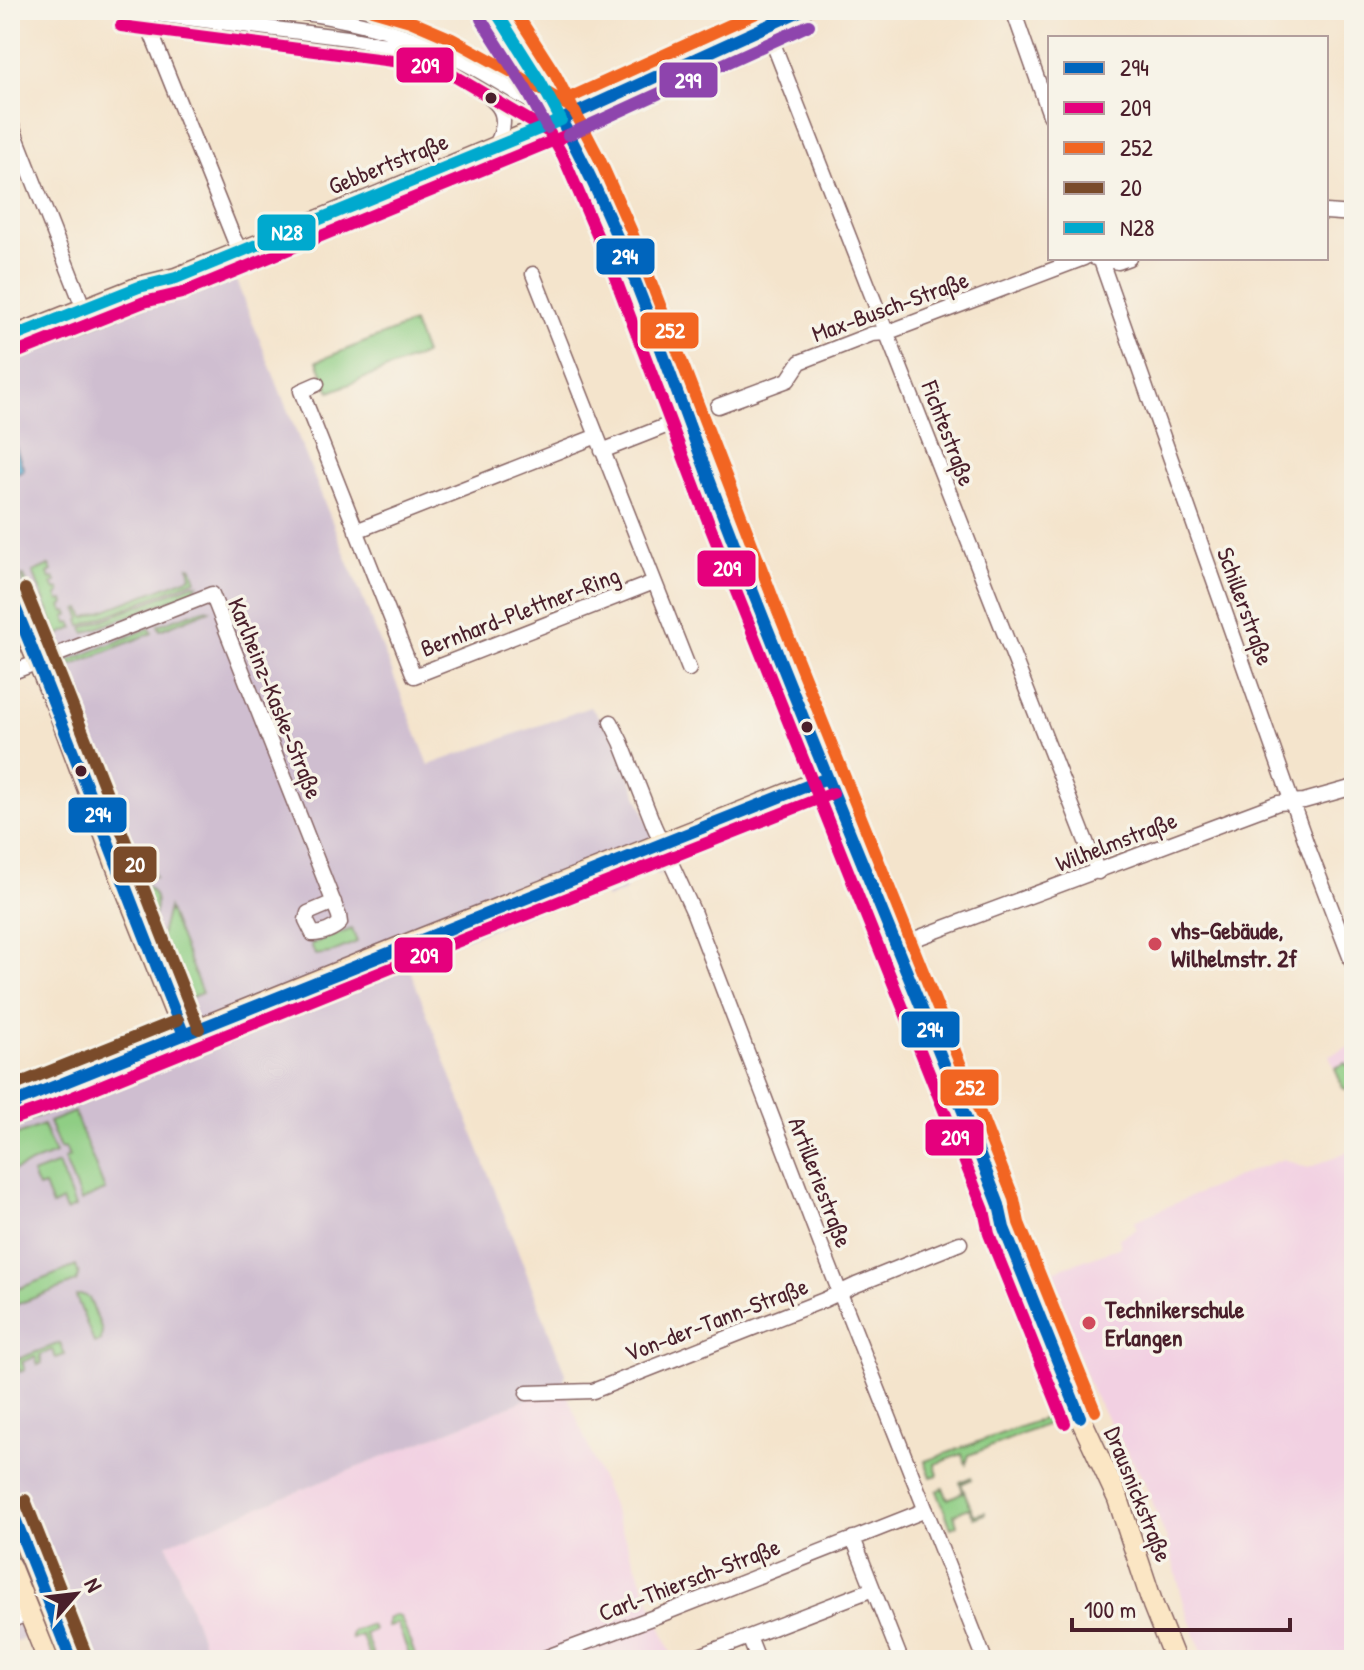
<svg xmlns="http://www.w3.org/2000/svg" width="1364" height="1670" viewBox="0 0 1364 1670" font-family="'Patrick Hand',sans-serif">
<rect width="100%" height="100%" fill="#f7f3e8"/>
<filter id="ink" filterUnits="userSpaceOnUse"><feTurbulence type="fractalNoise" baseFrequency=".0125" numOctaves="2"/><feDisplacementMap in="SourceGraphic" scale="16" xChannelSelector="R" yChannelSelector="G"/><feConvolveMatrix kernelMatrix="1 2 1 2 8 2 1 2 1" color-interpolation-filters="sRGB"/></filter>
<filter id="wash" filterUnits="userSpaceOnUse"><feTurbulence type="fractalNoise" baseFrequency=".006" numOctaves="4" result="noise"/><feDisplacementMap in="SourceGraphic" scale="32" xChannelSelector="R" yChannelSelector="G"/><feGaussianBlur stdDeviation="1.8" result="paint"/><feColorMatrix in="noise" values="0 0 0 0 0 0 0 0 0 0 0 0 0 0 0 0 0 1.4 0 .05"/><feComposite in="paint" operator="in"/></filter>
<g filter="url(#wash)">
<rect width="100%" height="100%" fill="#f4e4cc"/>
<path fill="#f2d0e2" d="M1354 1045V1093L1343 1088 1329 1055Z
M1354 1142V1660H1205L1187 1614 1167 1540 1144 1481 1092 1392 1047 1273 1121 1247 1119 1238 1137 1229 1134 1221 1253 1170 1284 1159 1308 1168 1349 1151Z
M564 1386 673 1658 670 1660H209L167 1544 530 1398Z"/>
<path fill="#cfbed0" d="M229 263 429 765 590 707 612 731 656 843 661 875 641 869 622 876 627 890 609 898 606 899 601 886 407 962 565 1373 564 1386 530 1398 167 1544 209 1660H54L43 1631 10 1644V1086L178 1022 10 596V342Z"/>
<path fill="#8fce84" stroke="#6c7658" stroke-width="2" d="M168 296 10 358V349L135 298Z
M413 323 425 354 330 392 317 361Z
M49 565 52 571 48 573 50 579 54 578 56 582 52 584 55 590 59 589 60 593 57 595 59 601 63 600 64 604 61 606 64 612 67 611 69 615 65 617 68 624 71 622 74 628 58 635 33 572Z
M189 567 192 568 196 580 81 626 79 620 81 618 78 610 81 609 85 618 191 577Z
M22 576H24L44 625 41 632 25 591Z
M194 584H198L193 591 85 633 83 628Z
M204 609 209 610 160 630 158 625Z
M150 628 152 633 73 665 66 662Z
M69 686 138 859 150 864 155 877 126 860 64 688Z
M137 879C156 891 160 900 152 921L134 881Z
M168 908 202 993 186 999 176 985 159 943Z
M352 929 357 942 330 953 315 955 311 944Z
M388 962 389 967 382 976 365 984 229 1036 227 1029 357 977Z
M1346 1063 1348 1066 1354 1063V1093L1343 1088 1335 1068Z
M148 1064 151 1068V1071L10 1127V1119L12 1118Z
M74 1112 105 1190 81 1201 64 1159 69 1157 65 1148 60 1149 49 1122Z
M43 1125 55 1154 10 1172V1138Z
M58 1164 75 1207 66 1211 62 1201 52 1206 44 1186 38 1188 32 1174Z
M76 1266 79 1276 76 1282 10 1307V1292Z
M79 1295H84L89 1298 102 1330 101 1341 94 1343 76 1296Z
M60 1343 65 1355 56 1358 52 1350 40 1355 42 1363 38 1365 35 1357 22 1362 25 1370 20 1372 17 1364 10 1366V1362Z
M1053 1415 1055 1421 969 1455 966 1464 962 1454 935 1464 938 1475 931 1477 925 1461Z
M971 1477 972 1479 961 1484 974 1515 985 1512V1514L974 1518 969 1508 954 1514 957 1525 951 1528 937 1491 943 1488 948 1499 963 1492 960 1482Z
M10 1522 64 1660H55L10 1549Z
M395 1615 400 1617 402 1621 417 1660H411L397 1623 387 1627 388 1619Z
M369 1625 373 1627 374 1630 365 1634 375 1660H371L361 1635 352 1639 351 1635 353 1631Z
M248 1645V1653C238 1664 222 1660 209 1660Z"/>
<path fill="#52a9cf" stroke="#4e647d" stroke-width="2" d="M15 445 24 470 10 476V447Z"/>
</g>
<g filter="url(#ink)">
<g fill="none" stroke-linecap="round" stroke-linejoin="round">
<g stroke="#866463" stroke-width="17">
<path id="street" d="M123 10 348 38 379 44 435 50
M142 10 234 239 241 251
M283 10C324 15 365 23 404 36 460 55 510 90 561 120
M495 10 541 83 560 119
M760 10 1098 872
M1013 10 1050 115
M378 15 389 10
M398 51C422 61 483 87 498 106 508 119 501 137 494 148
M10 121 84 309
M1326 212 1354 214
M1095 258 1118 262 1129 258
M1100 258 1307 845 1354 967
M533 274 689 669
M317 384 301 391 414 676 654 582
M718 406 788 380 800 362 872 334 886 333 1084 258
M602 451 686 418
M356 531 597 436
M10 673 212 594 339 916 340 923C334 929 322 934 313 934L306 920 308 913 334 902
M611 722 621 742 654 826 693 911 823 1250 985 1660
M896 946 1278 803 1304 801 1354 787
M527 1393 593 1391 824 1300 856 1285 960 1243
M853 1538 901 1660
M10 1621 28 1613
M749 1637 758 1660
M539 1660 665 1613 926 1510
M689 1660 873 1589"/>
</g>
<g stroke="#866463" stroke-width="23">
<path id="secondary" d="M561 120 586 167 628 266 726 523 968 1126 999 1205 1004 1228 1037 1311 1080 1417 1118 1499 1153 1605 1175 1660
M10 338 139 287 176 278 374 198 598 104 802 10
M10 595 59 712 116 865 184 1035
M10 1103 47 1090 395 949 827 778
M10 1506 71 1660
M10 1566 48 1660"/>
</g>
<use href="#street" stroke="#fff" stroke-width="14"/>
<use href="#secondary" stroke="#fbe6c4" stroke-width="20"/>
<g stroke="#f7f3e8" stroke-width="18">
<path id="bus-1" d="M802 10 561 120C631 247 673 389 726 523 803 723 887 920 966 1119L999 1205 1004 1228 1080 1417
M10 595C71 741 125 889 184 1035
M10 1108 18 1101 827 778
M10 1506 71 1660"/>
</g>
<g stroke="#f7f3e8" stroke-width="18">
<path id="bus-2" d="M121 26 431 66 449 73 549 132 563 156 613 272 711 529 984 1210 989 1234 1065 1423
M16 353 144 302 182 293 567 135
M15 1118 53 1105 401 964 833 793"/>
</g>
<g stroke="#f7f3e8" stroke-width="18">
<path id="bus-3" d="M372 10 410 21 452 39 512 72 569 106 575 112 599 158 631 230 774 601 980 1113 1014 1199 1019 1223 1095 1411
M514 10 555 74 572 107
M554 105 763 10"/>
</g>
<g stroke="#f7f3e8" stroke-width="18">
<path id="bus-4" d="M25 589C86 734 140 882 199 1029
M10 1087 178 1020
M25 1500 86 1654"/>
</g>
<g stroke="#f7f3e8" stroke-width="18">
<path id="bus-5" d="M495 10 541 83 561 120
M10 338 139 287 176 278 561 120"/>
</g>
<g stroke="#f7f3e8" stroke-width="18">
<path id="bus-6" d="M481 19 527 91 547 128
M568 135 809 25"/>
</g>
<use href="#bus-1" stroke="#0065bd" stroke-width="12"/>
<use href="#bus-2" stroke="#e5007d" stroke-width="12"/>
<use href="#bus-3" stroke="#f26522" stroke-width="12"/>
<use href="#bus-4" stroke="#7a4b2a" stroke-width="12"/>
<use href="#bus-5" stroke="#00a9ce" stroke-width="12"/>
<use href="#bus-6" stroke="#8e44ad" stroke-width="12"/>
</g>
</g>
<g fill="#4a1f2b" stroke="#f7f3e8" stroke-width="3">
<circle cx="491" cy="98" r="7"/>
<circle cx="807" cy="727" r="7"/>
<circle cx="81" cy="771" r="7"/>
</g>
<g fill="#d1495b" stroke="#f7f3e8" stroke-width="3">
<circle cx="1155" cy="944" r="8"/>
<circle cx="1089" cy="1323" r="8"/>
</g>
<g text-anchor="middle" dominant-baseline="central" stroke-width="7" stroke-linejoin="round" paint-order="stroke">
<g font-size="24" fill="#4a1f2b" stroke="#f7f3e8">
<text transform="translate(388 163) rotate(-22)">Gebbertstraße</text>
<text transform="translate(890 306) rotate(-20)">Max-Busch-Straße</text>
<text transform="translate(949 433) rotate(69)">Fichtestraße</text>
<text transform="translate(1246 606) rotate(70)">Schillerstraße</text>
<text transform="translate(520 611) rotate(-21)">Bernhard-Plettner-Ring</text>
<text transform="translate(276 698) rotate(68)">Karlheinz-Kaske-Straße</text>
<text transform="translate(1116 841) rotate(-21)">Wilhelmstraße</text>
<text transform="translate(821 1182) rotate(69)">Artilleriestraße</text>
<text transform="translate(716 1319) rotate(-21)">Von-der-Tann-Straße</text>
<text transform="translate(1139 1494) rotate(68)">Drausnickstraße</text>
<text transform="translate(689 1579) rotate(-21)">Carl-Thiersch-Straße</text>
</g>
<g font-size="24" font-weight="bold" fill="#4a1f2b" stroke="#f7f3e8" text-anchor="start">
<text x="1171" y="930">vhs-Gebäude,<tspan x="1171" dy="28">Wilhelmstr. 2f</tspan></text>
<text x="1105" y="1309">Technikerschule<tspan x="1105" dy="28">Erlangen</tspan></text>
</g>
</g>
<g stroke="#f7f3e8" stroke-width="3">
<rect x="395" y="46" width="60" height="38" rx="8" fill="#e5007d"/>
<rect x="658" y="61" width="61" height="38" rx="8" fill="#8e44ad"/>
<rect x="256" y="213" width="61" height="39" rx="8" fill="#00a9ce"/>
<rect x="595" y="237" width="61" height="39" rx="8" fill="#0065bd"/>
<rect x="639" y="311" width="61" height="39" rx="8" fill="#f26522"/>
<rect x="696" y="549" width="61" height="39" rx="8" fill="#e5007d"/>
<rect x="67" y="796" width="61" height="38" rx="8" fill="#0065bd"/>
<rect x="112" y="845" width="46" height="39" rx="8" fill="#7a4b2a"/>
<rect x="393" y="936" width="61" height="38" rx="8" fill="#e5007d"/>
<rect x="900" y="1010" width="61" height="39" rx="8" fill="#0065bd"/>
<rect x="939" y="1068" width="61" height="39" rx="8" fill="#f26522"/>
<rect x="924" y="1118" width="61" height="39" rx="8" fill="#e5007d"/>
</g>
<g font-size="22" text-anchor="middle" font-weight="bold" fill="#fff">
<text x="425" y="73">209</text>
<text x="688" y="88">299</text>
<text x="287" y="240">N28</text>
<text x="625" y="264">294</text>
<text x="670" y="338">252</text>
<text x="727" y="576">209</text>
<text x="98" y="822">294</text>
<text x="135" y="872">20</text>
<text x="424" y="963">209</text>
<text x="930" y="1037">294</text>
<text x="970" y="1095">252</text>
<text x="955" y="1145">209</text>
</g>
<rect width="1364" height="1670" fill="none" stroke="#f7f3e8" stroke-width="40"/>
<rect x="1048" y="36" width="280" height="224" fill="#f7f3e8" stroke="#b29e9c" stroke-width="2"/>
<rect x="1064" y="62" width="40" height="12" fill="#0065bd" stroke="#b29e9c" stroke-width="2"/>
<text x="1120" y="76" font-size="24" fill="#4a1f2b">294</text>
<rect x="1064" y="102" width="40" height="12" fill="#e5007d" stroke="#b29e9c" stroke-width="2"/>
<text x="1120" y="116" font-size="24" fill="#4a1f2b">209</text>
<rect x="1064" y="142" width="40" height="12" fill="#f26522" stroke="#b29e9c" stroke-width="2"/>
<text x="1120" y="156" font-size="24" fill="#4a1f2b">252</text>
<rect x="1064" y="182" width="40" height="12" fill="#7a4b2a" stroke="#b29e9c" stroke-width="2"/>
<text x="1120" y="196" font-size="24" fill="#4a1f2b">20</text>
<rect x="1064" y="222" width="40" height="12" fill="#00a9ce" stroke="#b29e9c" stroke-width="2"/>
<text x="1120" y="236" font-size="24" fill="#4a1f2b">N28</text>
<g transform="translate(76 1594) rotate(62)" stroke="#f7f3e8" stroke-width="6" paint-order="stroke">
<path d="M0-6L14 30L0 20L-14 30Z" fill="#4a1f2b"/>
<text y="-12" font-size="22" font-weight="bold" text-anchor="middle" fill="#4a1f2b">N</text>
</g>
<path d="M1072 1618v12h218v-12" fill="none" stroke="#4a1f2b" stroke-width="4"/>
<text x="1084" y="1618" font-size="24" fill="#4a1f2b" stroke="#f7f3e8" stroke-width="6" paint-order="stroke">100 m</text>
</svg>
